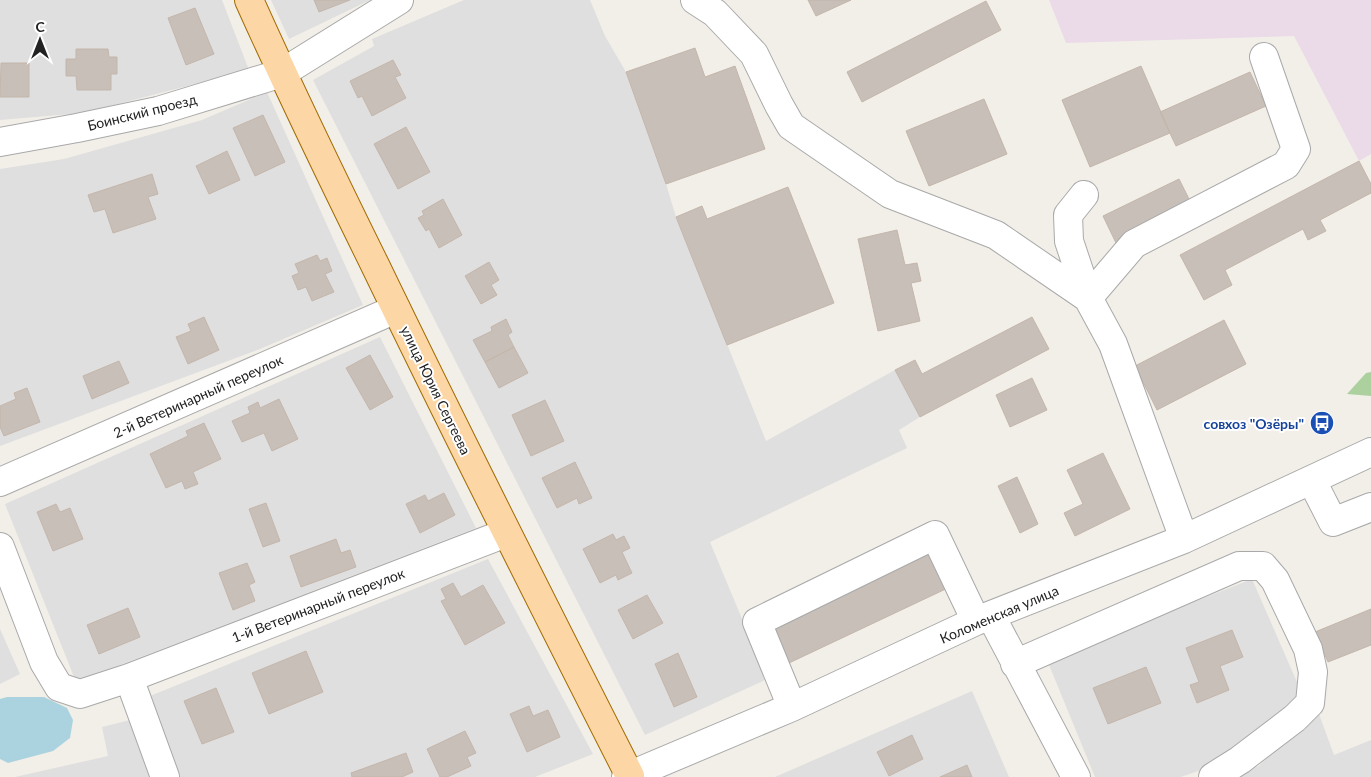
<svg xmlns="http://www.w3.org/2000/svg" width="1371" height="777" viewBox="0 0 1371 777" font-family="Lato,sans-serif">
<rect width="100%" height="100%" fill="#f2efe9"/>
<path fill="#e0dfdf" d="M0 0H222L249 70 83 113 0 120Z
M271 0H370L289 39Z
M464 0H590L605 36 626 72 666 184 676 217 766 441 895 370 920 417 899 430 907 448 710 542 767 679 645 735 313 80 374 46 372 39Z
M267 92 363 305 260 349 0 446V169L64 159 202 120Z
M380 337 476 528 76 682 5 504Z
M488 559 593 754 535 777H179L150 696Z
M1252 579 1300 689 1294 710 1218 764 1181 777H1095L1047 660Z
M0 629 20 674 0 684Z
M972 691 1009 777H775Z
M1319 714 1334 755 1371 740V777H1229L1259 766 1287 737Z
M134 719 156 777H15L108 756 102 727Z"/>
<path fill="#ebdbe8" d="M1049 0H1371V154L1359 161 1294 36 1066 43Z"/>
<path fill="#add19e" d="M1371 372V396L1347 394 1366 373Z"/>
<path fill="#aad3df" d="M7 697H44L67 708 73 720 70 738 53 751 8 763 0 759V699Z"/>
<path fill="#c7bfb8" stroke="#c4b6ab" d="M314 0H350L319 12Z
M808 0H851L816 16Z
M986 1 1001 30 862 102 847 72Z
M195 8 214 54 186 65 168 18Z
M695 48 705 77 735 66 765 149 666 184 626 72Z
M76 49H108L109 57H117V74H111V90H77L76 76H66V59H76Z
M393 60 401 75 395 77 406 98 372 116 362 96 358 98 350 81Z
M1 63H29V97H0Z
M1141 66 1170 133 1090 167 1062 100Z
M1250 72 1266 106 1176 146 1160 112Z
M984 99 1007 154 929 186 906 131Z
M263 115 285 162 255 176 233 128Z
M406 127 430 172 398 189 374 144Z
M227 151 240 180 209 194 196 166Z
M1359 161 1371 184V193L1320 220 1326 231 1308 240 1303 229 1225 270 1232 285 1204 300 1180 255Z
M152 174 158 194 148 197 156 219 113 233 105 209 94 212 88 195Z
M1179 179 1193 207 1117 245 1103 216Z
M788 187 834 303 727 345 676 217 702 206 707 219Z
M443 199 462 235 439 248 429 229 426 231 418 218 424 215 422 211Z
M897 230 905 265 917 263 921 281 911 283 920 321 878 331 858 239Z
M317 255 320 261 327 258 332 271 325 274 334 292 312 301 306 287 298 290 292 276 299 273 295 264Z
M489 262 499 280 491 285 497 295 481 304 465 276Z
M204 317 219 350 188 364 176 337 191 331 188 324Z
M1032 317 1049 349 920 417 895 370 915 360 922 374Z
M506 319 512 332 508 335 514 347 485 362 473 340 492 331 491 327Z
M1224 320 1246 364 1157 410 1135 366Z
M514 347 528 373 499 388 485 362Z
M370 355 393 397 370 410 346 368Z
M119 361 129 383 92 399 83 376Z
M1032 378 1047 410 1010 427 996 395Z
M27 388 40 422 4 436 0 427V406L16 399 14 393Z
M279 399 298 439 272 451 264 433 242 442 232 421 250 413 248 407 258 402 260 408Z
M545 400 564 441 531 456 512 415Z
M204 423 221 459 193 472 198 484 185 489 182 481 166 488 150 454 188 436 186 431Z
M1103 453 1130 509 1075 536 1064 513 1083 504 1067 470Z
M575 462 592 498 579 504 577 498 557 508 542 478Z
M1017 477 1038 524 1020 533 998 486Z
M444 493 455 515 420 533 406 504 425 495 428 501Z
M266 503 280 541 263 547 249 509Z
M56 504 60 512 70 508 83 539 53 551 37 512Z
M613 534 616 540 624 536 630 548 622 552 632 573 618 580 616 575 600 583 583 549Z
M336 539 341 553 350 550 356 567 301 587 290 556Z
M933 544 952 586 789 663 769 621Z
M247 563 255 582 249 585 255 601 233 610 219 573Z
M453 583 461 597 483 585 505 623 465 645 441 601 446 599 441 589Z
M647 595 663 623 633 639 618 610Z
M128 608 140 637 99 654 87 625Z
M1371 609V645L1328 662 1315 632Z
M1232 630 1243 657 1220 666 1229 690 1197 703 1190 685 1199 682 1186 648Z
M306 651 323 692 269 714 252 673Z
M678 653 697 697 674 707 655 664Z
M1146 667 1161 703 1108 724 1093 688Z
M216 688 234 732 202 744 184 701Z
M529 706 533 716 548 710 560 737 527 752 510 714Z
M465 731 476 753 467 757 471 766 447 777H440L427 749Z
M912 735 923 759 889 776 877 752Z
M406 753 413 772 402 777H352L351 773Z
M967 765 972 777H940Z"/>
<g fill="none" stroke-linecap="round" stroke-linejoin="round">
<g stroke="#a9a9a9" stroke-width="30">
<path id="minor" d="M695 0 715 13 754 54 779 105 791 126 890 194 996 235 1088 298 1113 344 1184 539
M0 142 77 128 158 111 282 73 399 0
M1084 195 1068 215 1069 241 1088 298
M1088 298 1134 244 1286 165 1296 149 1264 57
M1312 481 1333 522 1371 507
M0 482 396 309
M0 547 44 662 59 687 80 694 129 678 506 533
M991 616 1076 777
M1015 664 1239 566H1263L1275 580 1308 649 1313 672 1310 703 1295 718 1240 760 1213 777
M129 678 165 777
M792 707 757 622 935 535 976 621
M626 777 792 707 976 621 1184 539 1371 452"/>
</g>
<g stroke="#a06b00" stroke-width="30">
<path id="major" d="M249 0C289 89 331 176 374 263 457 435 543 605 630 776"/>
</g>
<use href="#minor" stroke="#fff" stroke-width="28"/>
<use href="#major" stroke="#fcd6a4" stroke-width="28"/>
</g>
<defs>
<g id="bus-disc" transform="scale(1.25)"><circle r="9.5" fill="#1a4fb4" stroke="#fff"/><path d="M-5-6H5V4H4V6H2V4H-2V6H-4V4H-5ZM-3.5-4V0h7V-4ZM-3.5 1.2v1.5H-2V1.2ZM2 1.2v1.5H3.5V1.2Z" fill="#fff"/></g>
</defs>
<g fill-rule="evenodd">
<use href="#bus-disc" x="1322" y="423"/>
</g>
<g text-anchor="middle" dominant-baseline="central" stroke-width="4" stroke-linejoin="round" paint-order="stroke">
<g font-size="14" fill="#222" stroke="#fff">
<text transform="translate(142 112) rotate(-14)">Боинский проезд</text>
<text transform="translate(436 390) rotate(64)">улица Юрия Сергеева</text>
<text transform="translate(198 396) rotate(-24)">2-й Ветеринарный переулок</text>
<text transform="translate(318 605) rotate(-21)">1-й Ветеринарный переулок</text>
<text transform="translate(999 614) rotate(-23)">Коломенская улица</text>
</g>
<g font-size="14" font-weight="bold" fill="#164399" stroke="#fff" text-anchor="end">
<text x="1304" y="423">совхоз "Озёры"</text>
</g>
</g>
<g transform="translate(40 40)" stroke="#ffffff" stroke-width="4" paint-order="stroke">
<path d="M0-4L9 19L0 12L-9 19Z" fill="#222222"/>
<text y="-8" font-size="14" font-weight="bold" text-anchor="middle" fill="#222222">С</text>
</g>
</svg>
